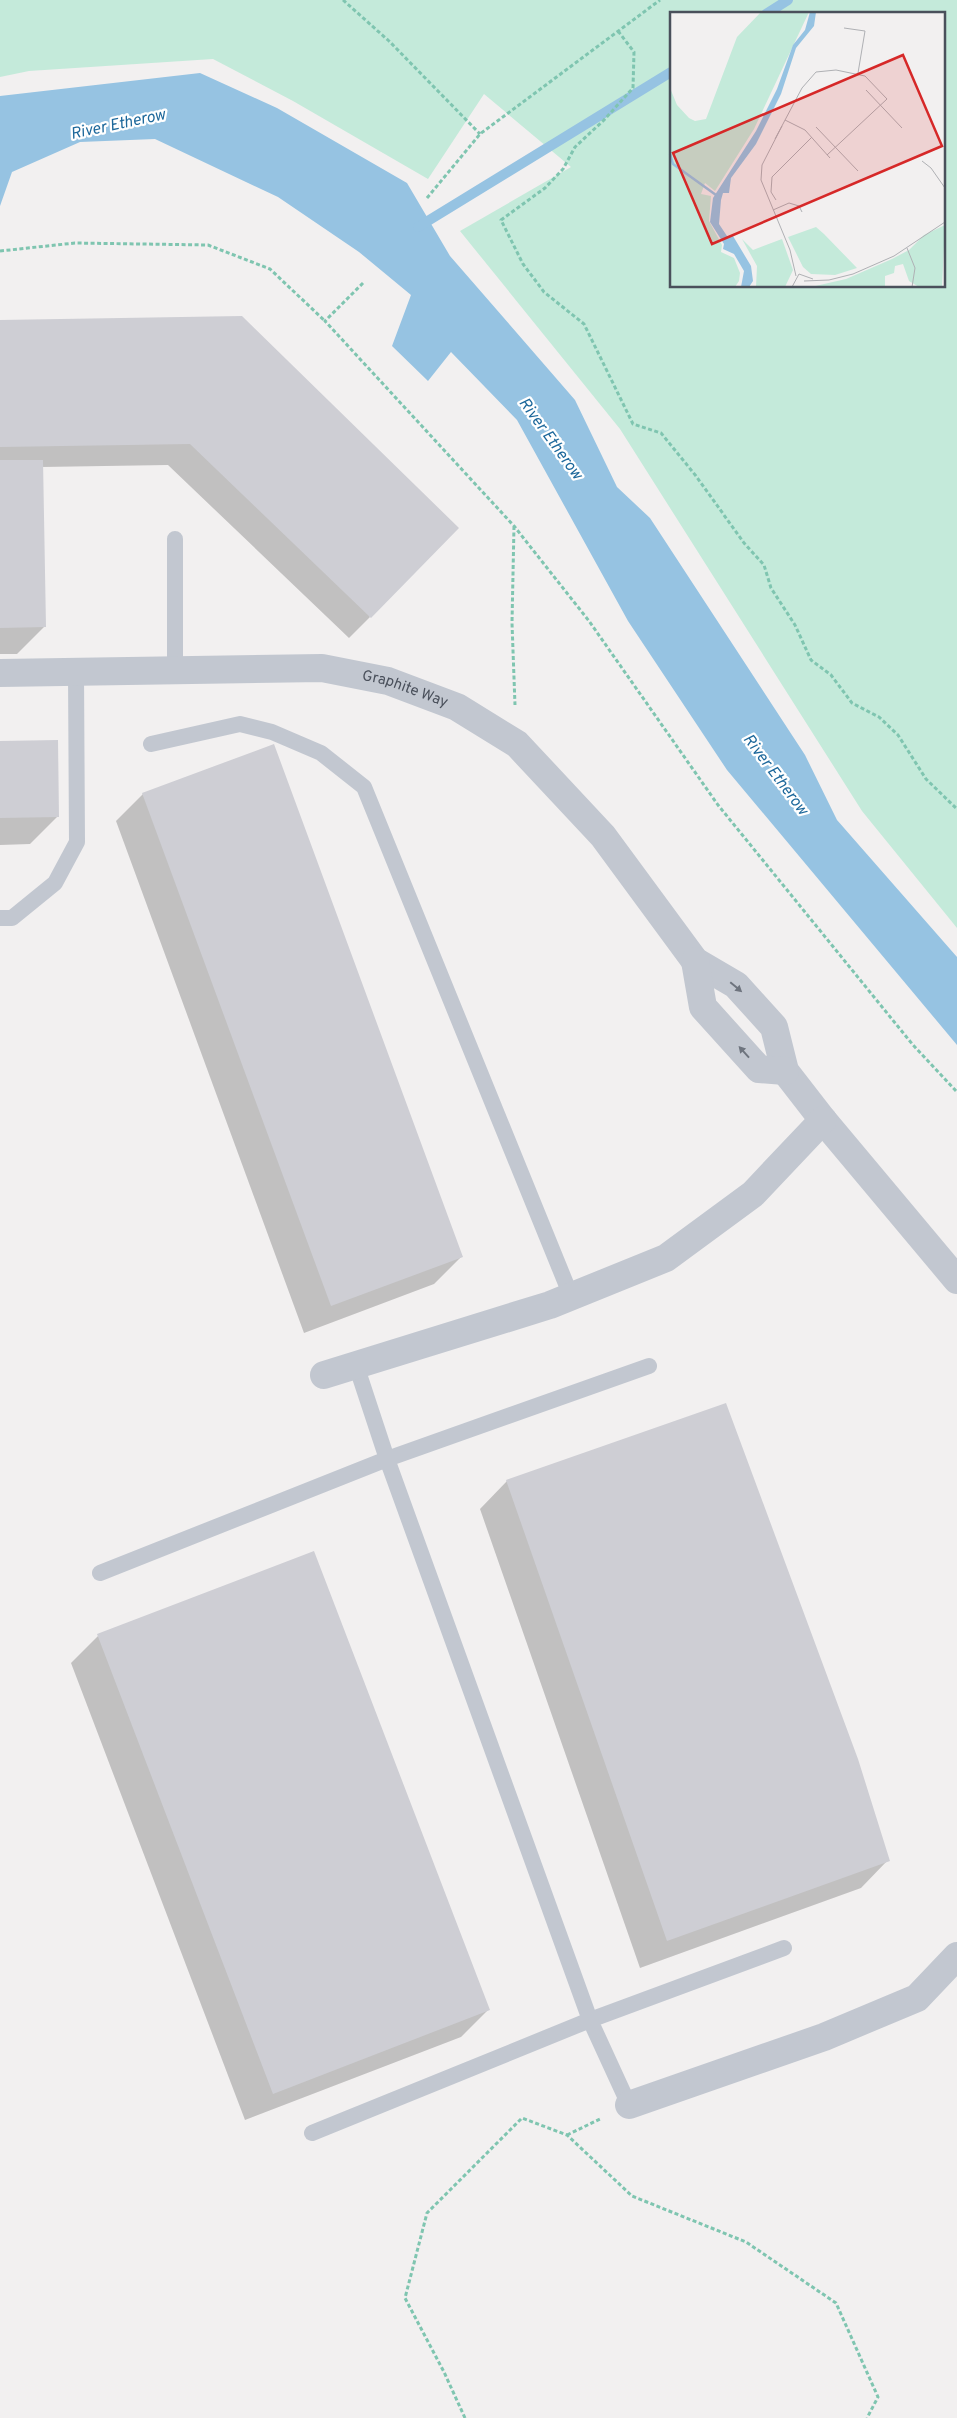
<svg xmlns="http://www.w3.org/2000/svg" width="957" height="2418" viewBox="0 0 957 2418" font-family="Overpass,sans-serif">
<rect width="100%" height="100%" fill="#f2f0f0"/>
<path fill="#c4eada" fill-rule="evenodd" d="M0 0H957V928L862 811 620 429 460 231 571 167 484 94 428 179 293 101 213 59 29 71 0 77ZM671 14H943V286H671Z"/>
<path fill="#96c3e2" d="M200 73 277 108 407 183 450 256 575 400 617 487 650 518 805 755 837 820 957 957V1045L727 770 628 621 517 420 451 352 428 381 392 346 411 295 359 252 278 197 155 139 80 142 12 172 0 206V96Z"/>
<path fill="#0003" d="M241 318 370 617 349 638 168 465 42 467 44 627 17 654H0V321Z
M0 742 57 817 30 844 0 845Z
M143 794 461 1257 434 1284 304 1333 116 821Z
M507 1481 888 1860 861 1888 640 1968 480 1509Z
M98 1636 488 2010 461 2037 245 2120 71 1663Z"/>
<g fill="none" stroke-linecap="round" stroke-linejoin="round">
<path stroke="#96c3e2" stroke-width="10" d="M766 14 788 0
M418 227 671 72"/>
</g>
<path fill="#ceced4" d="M242 316 459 528 371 618 190 444 0 447V320Z
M0 460H43L46 627 0 628Z
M58 740 59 817 0 818V741Z
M274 744 463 1257 331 1306 142 793Z
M726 1403 858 1759 890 1861 667 1941 506 1480Z
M314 1551 490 2010 273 2094 97 1634Z"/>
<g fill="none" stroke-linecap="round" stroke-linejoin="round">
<path stroke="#7fc5b0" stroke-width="3" stroke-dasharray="4 2.5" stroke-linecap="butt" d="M343 0 389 41 480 134
M618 31 634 52 633 88 604 120 575 147 563 169 545 188 501 220 523 264 544 292 584 324 633 424 661 433 696 476 744 543 764 565 771 588 795 625 811 660 831 675 852 703 879 717 898 735 926 779 957 809
M427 198 480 134 660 0
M0 251 75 243 208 245 270 269 325 321
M363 283 325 321 514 526 589 621 718 805 913 1045 957 1092
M514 526 512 623 515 705
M567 2135 600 2119
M465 2418 444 2372 405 2298 427 2213 522 2118 567 2135 632 2196 746 2242 836 2303 878 2397 867 2418"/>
<path stroke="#c2c7d0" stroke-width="16" d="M175 671V539
M151 744 240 724 272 732 321 753 364 787 571 1296
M0 918H12L55 883 77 842 76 673
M356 1365 387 1459 590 2020 629 2105
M100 1573 387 1459 649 1366
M312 2133 590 2020 784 1948"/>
<g stroke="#c2c7d0" stroke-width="28">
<path id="s1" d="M0 673 322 668 388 681 457 707 517 744 603 836 695 961 736 985 774 1027 785 1071 823 1120 957 1280"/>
<path d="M695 961 703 1007 759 1069 785 1071"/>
<path d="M324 1375 550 1305 666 1258 753 1194 823 1120"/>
<path d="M629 2105 824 2037 917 1998 957 1956"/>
</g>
</g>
<defs><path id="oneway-solid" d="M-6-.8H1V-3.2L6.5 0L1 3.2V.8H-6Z" transform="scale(1.25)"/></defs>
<g fill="#6e747e">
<use href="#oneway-solid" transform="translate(736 987) rotate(40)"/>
<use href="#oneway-solid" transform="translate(744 1052) rotate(-132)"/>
</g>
<g text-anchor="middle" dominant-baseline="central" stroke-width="4.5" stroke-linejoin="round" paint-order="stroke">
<g font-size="15" fill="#4a505b" stroke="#fff">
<text stroke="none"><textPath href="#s1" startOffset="408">Graphite Way</textPath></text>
</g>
<g font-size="16" font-style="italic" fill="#1d689b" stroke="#fff">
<text transform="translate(118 125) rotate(-12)">River Etherow</text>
<text transform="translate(550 439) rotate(54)">River Etherow</text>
<text transform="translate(775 775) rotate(53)">River Etherow</text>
</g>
</g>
<g transform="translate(670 12)">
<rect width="275" height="275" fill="#f2f0f0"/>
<path d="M91 0H139L84 117 45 179 35 171 31 182 41 184 39 209 52 233 51 240 64 246 70 261 69 269 65 275H0V76L7 93 19 106 25 109 36 107 67 25ZM275 213 272 275H249L239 269 233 252 225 254 224 261 215 264V275H141L176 267 222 247 239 238 254 223ZM146 215 154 222 187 256 165 263 141 262 133 255 118 225ZM72 227 83 238 112 227 123 258 115 275H86L87 254Z" fill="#c4eada"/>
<path d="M140 0H146L144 14 126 36 111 82 86 132 61 166 59 181H53L51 188 49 212 57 224H63L81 254 83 269 79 275H71L74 259 64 242 53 237 54 232 40 210 43 186 86 119 107 77 123 33 135 18Z" fill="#96c3e2"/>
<path fill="none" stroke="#96c3e2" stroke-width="2.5" d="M0 142 3 152 46 183"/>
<path fill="none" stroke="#afb0b4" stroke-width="1" d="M174 16 195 19 188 61M196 78 232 116M115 108 135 118 160 146M112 114 92 153 91 168 120 238 126 264M146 115 188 159M105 127 132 76 146 60 166 58 195 64 217 87 157 143M252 149 261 156 275 176M106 188 101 180 102 165 142 125M103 198 119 191 129 194 132 200M237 236 245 256 242 275M134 269 159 268 183 262 224 244 275 210M122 275 129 262 143 267"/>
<path fill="#d62828" fill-opacity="0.15" stroke="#d62828" stroke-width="2.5" d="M233 43 272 134 42 232 3 141Z"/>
<rect width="275" height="275" fill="none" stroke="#4a505b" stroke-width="2.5"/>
</g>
</svg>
